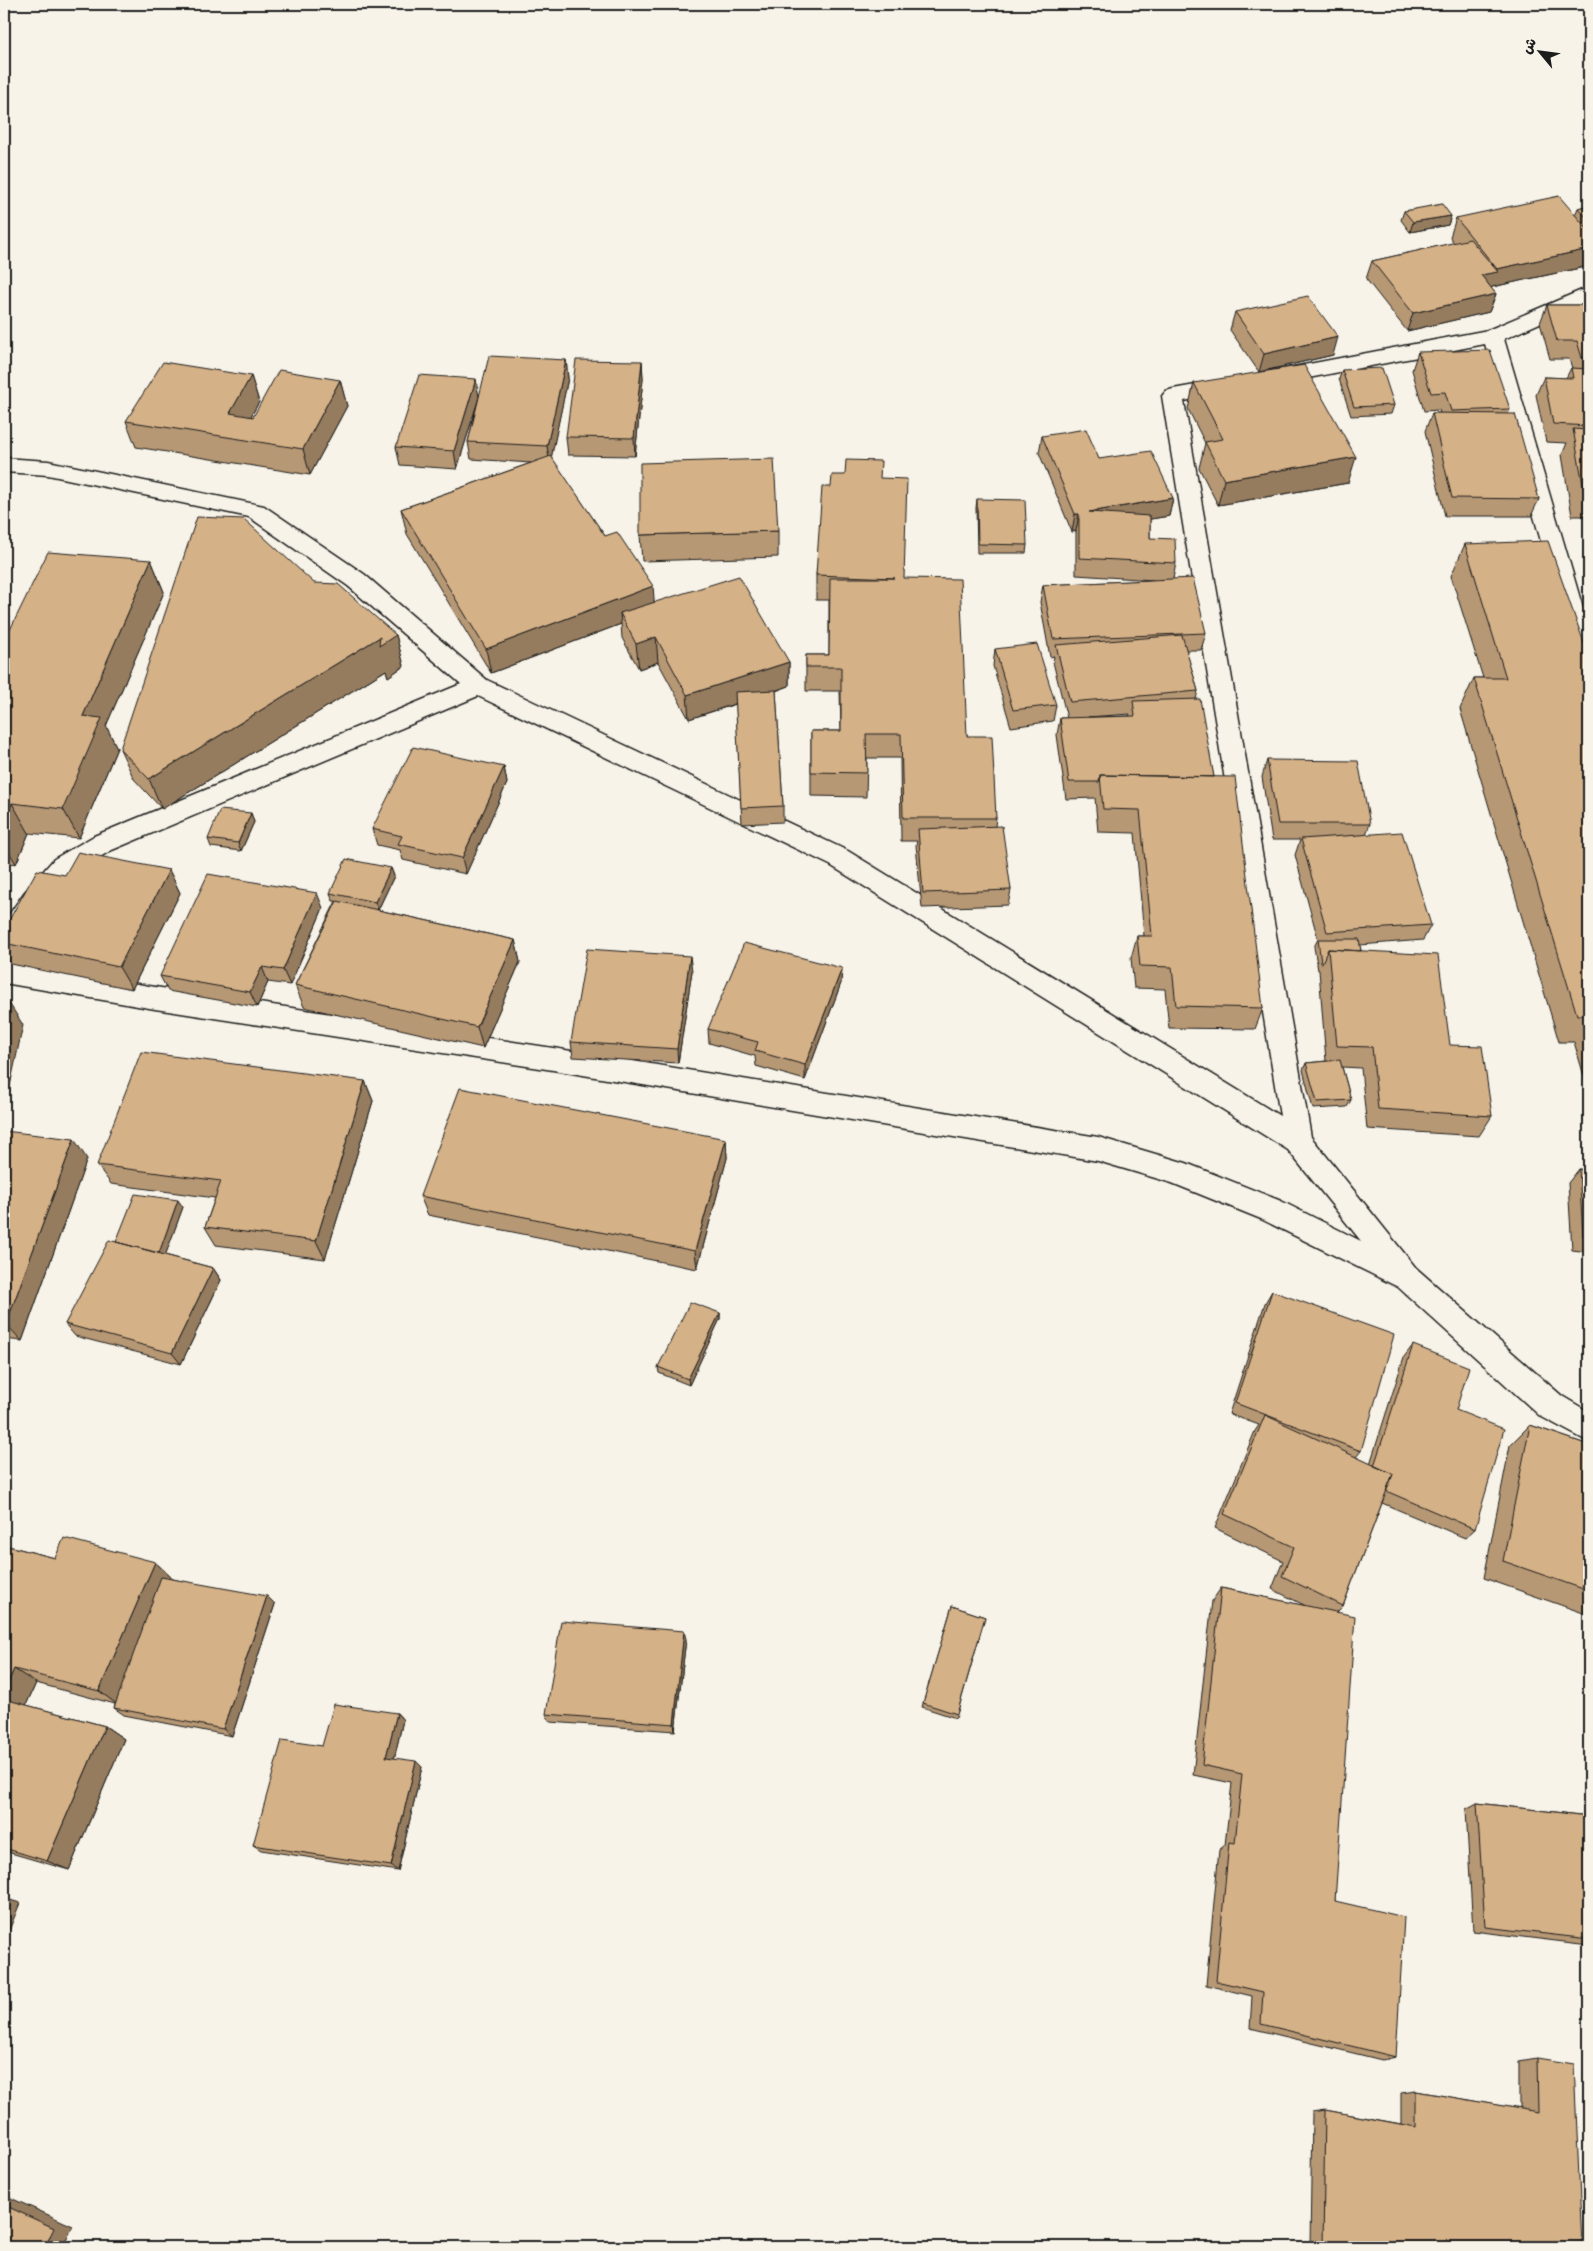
<svg xmlns="http://www.w3.org/2000/svg" width="1593" height="2251" viewBox="0 0 1593 2251" font-family="Sriracha,'Playpen Sans Arabic',sans-serif">
<rect width="100%" height="100%" fill="#f7f3e8"/>
<filter id="ink" filterUnits="userSpaceOnUse"><feTurbulence type="fractalNoise" baseFrequency=".02" numOctaves="2"/><feDisplacementMap in="SourceGraphic" scale="10" xChannelSelector="R" yChannelSelector="G"/><feConvolveMatrix kernelMatrix="1 2 1 2 8 2 1 2 1" color-interpolation-filters="sRGB"/></filter>
<g filter="url(#ink)">
<g fill="none" stroke-linecap="round" stroke-linejoin="round">
<g stroke="#1c1c1c" stroke-width="3">
<path id="minor" d="M1589 287V301L1504 339 1589 629V677L1581 674 1577 668 1485 344 1272 385 1265 383 1261 378 1265 373 1272 371 1488 330Z
M1229 379 1236 381 1240 386 1236 391 1184 401 1311 1137 1416 1268 1562 1396 1589 1412V1442L1540 1416 1398 1287 1261 1219 1172 1183 1098 1161 553 1070 155 1009 4 983V961L155 987 553 1048 1098 1137 1186 1163 1281 1201 1361 1241 1288 1150 830 865 478 696 112 850 72 873 42 907 13 950 4 953V922L24 893 54 859 94 836 461 684 348 586 249 517 48 475 4 472V458L48 461 264 506 364 574 487 680 848 851 1280 1116 1162 396 1166 391 1173 389Z"/>
</g>
<use href="#minor" fill="#f7f3e8" fill-rule="evenodd"/>
</g>
<path fill="#b79874" stroke="#1c1c1c" fill-rule="evenodd" d="M1589 205V266L1492 287 1491 288 1496 294 1489 312 1407 331 1366 279 1372 261 1454 243 1450 237 1456 218 1575 215 1578 208Z
M1404 211 1451 216 1448 225 1410 232 1401 220Z
M1547 305H1589V537L1586 516H1572L1562 455 1567 443 1546 442 1536 395 1544 377 1566 378 1571 368H1572L1569 359H1550L1540 323Z
M1235 312 1333 355 1259 372 1230 330Z
M1418 352 1510 409 1508 414 1539 499 1531 516H1445L1425 431 1432 413H1440L1439 410 1424 411 1412 370Z
M566 360 568 378 551 457 605 536 655 602 789 662V686L776 691 783 806V822L742 824 736 704 689 719 658 662 639 669 622 638 621 624 491 673 407 534 401 509 531 463 471 459 468 442 478 400 457 469 400 465 396 447 479 397Z
M642 361 643 379 635 456 568 455 566 437Z
M1342 370 1394 405 1391 414 1351 416 1339 379Z
M251 376 259 402 251 416 253 417 340 380 347 406 310 475 136 447 126 421Z
M1194 383 1348 483 1218 505 1199 468 1205 443 1188 409Z
M1042 436 1099 459 1173 498 1169 516 1150 519V538L1176 563 1173 579 1206 633 1201 650H1186L1198 691 1196 699 1214 777 1263 1008 1255 1029 1169 1028 1165 989 1134 988 1131 958 1137 936H1144L1135 833 1098 832 1095 798 1066 799 1057 735 1060 718H1067L1053 662 1054 656 1050 657 1040 602 1043 585 1154 580 1076 575V531L1072 532 1039 453ZM1130 714 1129 716 1088 717Z
M880 478 904 578 967 736 996 818 995 826 1011 890 1008 905 922 908 916 845 917 841H901L900 758H867L866 797 811 796V731H841L840 691H806V655H829V600H816V575L831 487Z
M977 499 1027 545 1026 553H977L976 508Z
M778 531V557L642 561 640 535Z
M1465 544 1589 657V1093L1574 1042H1559L1460 709 1474 678H1483L1451 576Z
M151 560 164 592 106 726 117 748 79 838 29 833 16 864 4 862V642Z
M314 583 396 635 404 666 388 677 386 670 162 809 134 779 120 749Z
M995 649 1056 705 1053 721 1011 727 993 666Z
M1267 760 1370 824 1366 834 1431 925 1423 940 1360 945 1361 951 1450 1045 1492 1116 1479 1136 1367 1129 1361 1068 1342 1067 1351 1100 1347 1107 1313 1109 1303 1070 1306 1063 1326 1061 1319 970H1318L1314 947 1318 939 1295 855 1300 840H1272L1262 777Z
M504 767 507 783 466 874 403 860 400 850 377 845 372 829Z
M251 813 254 822 241 851 211 847 208 839Z
M391 868 394 876 378 910 515 940 520 962 483 1048 304 1007 295 985 336 901H333L330 893Z
M169 870 180 893 132 989 11 964 4 953V929L65 875Z
M323 908 290 985 268 982 257 1007 168 991 160 976Z
M842 968 841 983 805 1080 756 1066 755 1056 709 1043 708 1029Z
M692 971 678 1063 573 1057 571 1042Z
M365 1081 373 1101 325 1259 216 1245 205 1227 215 1198 111 1184 97 1165Z
M4 1131 87 1159 22 1341 4 1339Z
M726 1139 727 1158 697 1269 428 1215 420 1196Z
M1579 1169 1589 1171V1252L1572 1250 1568 1183Z
M183 1207 165 1255 213 1268 221 1280 181 1364 75 1336 65 1324 116 1242Z
M1272 1291 1361 1451 1356 1457 1370 1464 1404 1357 1413 1345 1456 1410 1475 1529 1465 1538 1382 1503 1343 1606 1337 1612 1335 1901 1396 2057 1382 2060 1250 2028 1252 1996 1206 1985 1219 1850 1225 1845 1232 1783 1193 1775 1212 1601 1221 1588 1306 1606 1272 1589 1283 1561 1215 1528 1255 1431 1259 1425 1229 1414 1265 1303Z
M720 1313V1319L689 1385 659 1373 658 1367Z
M1530 1425 1589 1445V1615L1484 1578 1510 1445Z
M4 1545 55 1558 155 1562 173 1579 275 1604 232 1736 124 1715 114 1708 115 1704 36 1683 26 1705 105 1726 124 1739 69 1870 4 1851Z
M952 1606 985 1617 956 1718 922 1707Z
M686 1639 675 1731 550 1722 546 1714Z
M397 1713 403 1720 394 1758 422 1767 398 1871 261 1850 253 1845 322 1746Z
M1477 1803 1589 1816V1945L1473 1931 1466 1809Z
M1537 2058 1582 2247H1310L1312 2112 1325 2110 1401 2124V2093L1416 2091 1519 2109V2061Z"/>
<path fill="#957c5e" stroke="#1c1c1c" d="M1451 216 1448 225 1410 232 1413 222Z
M1589 249V266L1492 287 1491 290 1481 275 1496 272 1497 269Z
M1496 294 1489 312 1407 331 1413 313Z
M1338 337 1333 355 1259 372 1264 354Z
M566 360 568 378 550 464 547 446Z
M642 361 643 379 635 456 634 438Z
M251 376 259 402 238 439 230 413Z
M476 379 479 397 457 469 454 451Z
M340 380 347 406 310 475 303 449Z
M1356 457 1348 483 1218 505 1224 480Z
M1173 498 1169 516 1086 530 1089 512Z
M1075 514H1079L1076 531 1072 532Z
M151 560 164 592 106 726 117 748 79 838 63 809 83 716Z
M653 586 655 611 620 613 621 624 491 673 486 649Z
M396 635 404 666 388 677 386 670 162 809 149 779 380 637Z
M656 637 658 662 639 669 636 644Z
M789 662V686L689 719 687 695Z
M504 767 507 783 466 874 462 858Z
M12 803 29 833 16 864 4 843V823Z
M251 813 254 822 241 851 238 843Z
M391 868 394 876 378 910 375 902Z
M169 870 180 893 132 989 119 967Z
M317 893 323 908 290 985 283 970Z
M515 940 520 962 483 1048 477 1027Z
M690 956 692 971 678 1063 677 1049Z
M262 967 268 982 257 1007 250 992Z
M842 968 841 983 805 1080V1065Z
M9 1003 23 1025 4 1114V1025Z
M365 1081 373 1101 325 1259 316 1241Z
M74 1139 87 1159 22 1341 6 1324Z
M726 1139 727 1158 697 1269 695 1251Z
M178 1200 183 1207 163 1262 158 1255Z
M213 1268 221 1280 181 1364 172 1353Z
M720 1313V1319L689 1385 688 1379Z
M155 1562 173 1579 118 1705 99 1691Z
M267 1596 275 1604 232 1736 223 1729Z
M684 1631 686 1639 675 1731 674 1724Z
M14 1669 36 1683 23 1712 4 1700V1692Z
M397 1713 403 1720 393 1764 386 1757Z
M105 1726 124 1739 69 1870 47 1861Z
M416 1761 422 1767 398 1871 391 1866Z
M7 1899 20 1903 4 1943V1907Z
M4 1966 9 1969 4 1977Z
M4 2195 73 2226 63 2247H45L4 2205Z"/>
<path fill="#d5b187" stroke="#1c1c1c" d="M1559 196 1589 231V249L1497 269 1456 218Z
M1442 204 1451 216 1413 222 1404 211Z
M1589 205V220L1578 208Z
M1470 239 1498 272 1481 275 1496 294 1413 313 1372 261Z
M1308 296 1338 337 1264 354 1235 312Z
M1547 305H1589V358H1582L1577 341H1557Z
M1490 350 1510 409 1451 411 1445 392 1431 393 1418 352Z
M489 356 566 360 547 446 468 442Z
M576 360 642 361 634 438 566 437Z
M163 362 251 376 230 413 253 417 279 370 340 380 303 449 126 421Z
M1304 365 1356 457 1224 480 1205 442 1223 439 1194 383Z
M1382 368 1394 405 1354 407 1342 370Z
M1571 368 1589 369V426L1553 424 1544 377 1573 378Z
M419 375 476 379 454 451 396 447Z
M1432 413 1515 414 1539 499 1452 498Z
M1086 429 1099 459 1151 451 1173 498 1089 512 1150 516V538L1175 539 1176 563 1079 558V514H1075L1042 436Z
M1573 429 1589 430V490H1584Z
M551 456 605 536 617 532 653 586 486 649 401 509Z
M774 459 778 531 640 535V463Z
M846 460 881 461 880 478 907 479 904 578 960 579 967 736H992L996 818H903L901 734H866L867 773 811 772V731H841V667H806V655H829L830 578H895L816 575 822 487H831L832 475H845Z
M977 499 1025 500 1027 545 978 544Z
M197 517 244 519 314 583 338 584 396 635 379 646 380 637 149 779 120 749Z
M1548 541 1589 657V1015H1577L1474 678H1506L1465 544Z
M48 552 151 560 83 716 102 718 63 809 12 803 4 823V642Z
M739 576 789 662 687 695 656 637 636 644 620 613Z
M1193 578 1206 633 1053 639 1043 585Z
M1182 635 1198 691 1070 702 1056 645Z
M1037 644 1056 705 1013 710 995 649Z
M776 690 783 806 741 808 735 692Z
M1200 699 1214 777 1100 775 1099 782H1069L1060 718 1135 716 1133 701Z
M413 747 504 767 462 858 398 844 402 836 372 829Z
M1267 760 1358 761 1370 824H1278Z
M1100 775 1235 777 1263 1008 1176 1006 1172 967 1140 966 1137 936H1152L1140 810 1103 809Z
M220 810 251 813 238 843 208 839Z
M1002 826 1011 890 923 893 918 829Z
M1402 832 1431 925 1327 932 1301 839Z
M78 852 169 870 119 967 4 943V929L37 870 65 875Z
M346 859 391 868 375 902 330 893Z
M208 874 317 893 283 970 262 967 250 992 160 976Z
M337 901 515 940 477 1027 295 985Z
M1318 939H1359L1361 951 1328 949 1322 963H1321Z
M744 943 842 968 805 1065 755 1051 758 1042 708 1029Z
M587 949 690 956 677 1049 571 1042Z
M1328 949 1438 955 1450 1045 1482 1046 1492 1116 1378 1109 1372 1047 1337 1046Z
M4 1003H9L4 1025Z
M141 1052 365 1081 316 1241 205 1227 221 1181 97 1165Z
M1340 1060 1351 1100 1317 1102 1306 1063Z
M460 1088 726 1139 695 1251 420 1196Z
M4 1131 74 1139 6 1324H4Z
M1579 1169 1589 1171V1238L1583 1237Z
M135 1194 178 1200 159 1253 116 1242Z
M109 1240 213 1268 172 1353 65 1324Z
M1272 1291 1394 1335 1361 1451 1235 1403Z
M690 1302 720 1313 688 1379 658 1367Z
M1413 1345 1469 1367 1456 1410 1504 1429 1475 1529 1386 1491 1393 1474 1374 1466Z
M1265 1415 1393 1474 1343 1606 1282 1576 1294 1547 1224 1514Z
M1530 1425 1589 1445V1591L1503 1561Z
M64 1538 155 1562 99 1691 14 1669 4 1692V1545L55 1558Z
M161 1577 267 1596 223 1729 114 1708Z
M1221 1588 1355 1616 1335 1901 1404 1917 1396 2057 1261 2024 1263 1992 1216 1981 1229 1842 1235 1843 1242 1774 1202 1765Z
M952 1606 985 1617 957 1714 923 1703Z
M561 1621 684 1631 674 1724 546 1714Z
M4 1699 105 1726 47 1861 4 1848Z
M334 1704 397 1713 386 1757 416 1761 391 1866 253 1845 282 1740 322 1746Z
M1477 1803 1589 1816V1939L1485 1927Z
M4 1898 7 1899 4 1907Z
M1537 2058 1574 2064 1582 2247H1323L1325 2110 1416 2127V2091L1538 2112Z
M4 2205 54 2228 45 2247H4Z"/>
</g>
<rect width="1593" height="2251" fill="none" stroke="#f7f3e8" stroke-width="20"/>
<rect x="10" y="10" width="1573" height="2231" fill="none" stroke="#1c1c1c" stroke-width="2" filter="url(#ink)"/>
<g transform="translate(1540 52) rotate(299)" stroke="#f7f3e8" stroke-width="4" paint-order="stroke">
<path d="M0-4L9 19L0 12L-9 19Z" fill="#1c1c1c"/>
<text y="-8" font-size="14" font-weight="bold" text-anchor="middle" fill="#1c1c1c">ش</text>
</g>
</svg>
